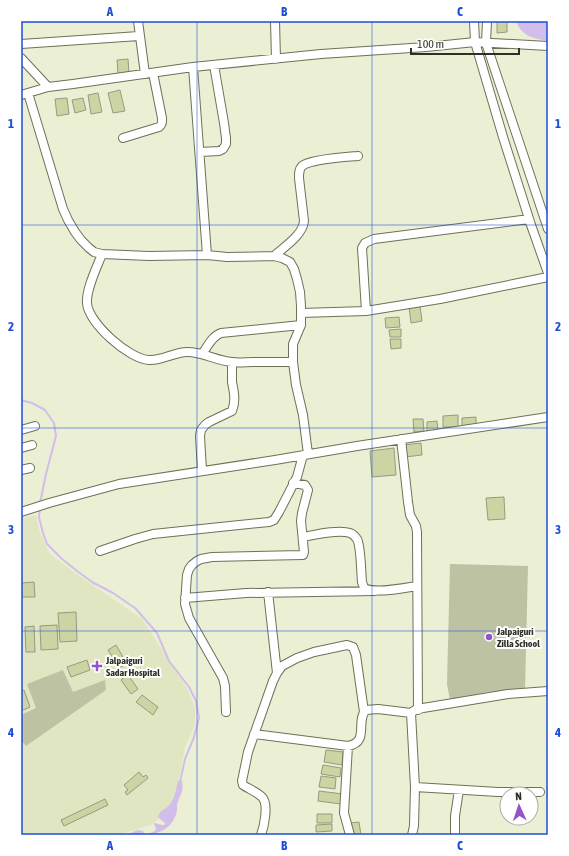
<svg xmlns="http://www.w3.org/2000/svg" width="569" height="856" viewBox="0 0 569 856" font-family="'Asap Condensed',sans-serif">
<rect width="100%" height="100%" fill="#ebefd3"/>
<path fill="#e1e6c2" d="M36 515 40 533 50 554 78 575 142 619 187 688 195 707V725L185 747 174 803 153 824 128 832 114 835H21V518Z"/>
<path fill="#bdc2a3" d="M450 564 528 566 525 689 488 692 450 700 447 684Z
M63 670 73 692 105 680 106 690 26 746 21 740V715L36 708 27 684Z"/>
<path fill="#d3beeb" d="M516 21H548V41C533 38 522 37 516 21Z
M182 780C184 794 180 793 177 805 177 807 177 809 177 811 170 838 145 835 124 835 126 835 128 835 129 834 135 832 135 829 143 831L144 834 146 835 155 831 156 829 154 824 155 823 162 825H164L165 823 160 819 158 817C161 808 165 811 169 805 175 799 176 789 178 781Z"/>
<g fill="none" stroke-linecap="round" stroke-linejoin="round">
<path stroke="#d3beeb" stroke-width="2" d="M21 400 32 403 45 410 54 423 56 436 46 474 40 503
M40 508 39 517 43 533 47 544 61 558 77 571 92 582 113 593 135 608 157 633 169 661 189 687 196 701 199 718 194 737 185 759 180 782"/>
</g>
<path fill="#cdd4a3" stroke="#969a80" d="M497 21H507V32L497 33Z
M128 59 129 73 118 74 117 60Z
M120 90 125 111 113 113 108 93Z
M98 93 102 112 91 114 88 95Z
M67 98 69 114 57 116 55 99Z
M83 98 86 110 75 113 72 100Z
M420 306 422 321 411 323 409 307Z
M399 317 400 327 386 328 385 318Z
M401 329V337H390L389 330Z
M390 339H401V348L391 349Z
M458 415V427H443V416Z
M476 417V425L462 426V418Z
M413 419H423L424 431 414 432Z
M437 421 438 431 427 432V422Z
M421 443 422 455 405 457 404 445Z
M394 448 396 475 372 477 370 451Z
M504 497 505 519 488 520 486 498Z
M34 582 35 597H21V583Z
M76 612 77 641 60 642 58 613Z
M57 625 58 649 41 650 40 626Z
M34 626 35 652H26L25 627Z
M116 645 127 664 119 668 108 650Z
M87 660 90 670 71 677 67 667Z
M128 675 138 689 131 694 121 680Z
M24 690 30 707 21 711V691Z
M142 695 158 707 153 715 136 702Z
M326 750 343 752 342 765 324 762Z
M323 765 341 768 340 777 321 774Z
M139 772 143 777 146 775 148 778 127 795 125 792 128 790 124 785Z
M321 776 336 778 335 789 319 787Z
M319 791 343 794 341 804 318 801Z
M105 799 108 805 64 826 61 820Z
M317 814H332V823H317Z
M359 822 361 835H351L350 823Z
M332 824V831L316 832V825Z"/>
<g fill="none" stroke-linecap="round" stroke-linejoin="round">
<g stroke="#6d7158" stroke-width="10">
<path id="minor" d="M138 21 145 74
M275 21 276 59
M474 21 475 42 503 137 531 225 548 273
M487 21 486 43 548 229
M21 44 139 36
M21 58 48 87
M193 67 207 255
M28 93 63 209 68 220 75 232 81 240 89 248 94 252 102 254 149 256 207 255 227 257 274 256 282 258 290 262 294 269 297 279 300 292 301 306V325L293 344V362L296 385 303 415 308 454
M21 95 48 87 73 84 193 67 321 54 426 47 475 42 548 46
M123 138 159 127C163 124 162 122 162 118L153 73
M200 152 219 151 223 149 226 144V138L224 123 214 65
M102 254C97 267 86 289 87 303 88 323 129 359 149 360 162 361 174 352 187 352 204 352 216 361 232 362 239 363 246 362 253 362 266 362 279 362 293 362
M274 256C284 247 303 235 304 221L299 178C299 173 299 169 302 166 311 159 346 157 358 156
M366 311 362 248 365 243 374 239 529 219
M301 313 366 311 440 299 548 277
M202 354C208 346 212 336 221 333L301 325
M21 430 35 426
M401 439 408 502 410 515 416 526 417 532 418 710
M21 448 32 445
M21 470 30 468
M202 471 200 436 201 430 205 425 209 422 232 411C236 401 234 392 232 382 232 376 232 369 232 362
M21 512 49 503 119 484 275 460 357 446 548 417
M303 537C314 535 339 529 350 533 353 534 355 536 357 539 361 546 361 572 362 582L364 588C376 594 403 588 417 586
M100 551 135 539 153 534 269 522 274 520 279 512 297 477 303 455
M268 592 277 673
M185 598 246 593 375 591
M226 712 225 686 223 678 189 618 185 604 187 575 189 569 192 565 197 561 201 559 212 557 303 555 304 552 301 521 302 513 308 490 305 485 293 483
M254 734 348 746C370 742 355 721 366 710L378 709 411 713
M348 746 344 813 350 835
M415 787 498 792H540
M261 835C264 827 269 804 262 797 257 792 249 789 243 785L242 781 248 752 273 681 277 673 282 666 297 658 314 652 347 645 353 647 356 655 364 712
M412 835 414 826 415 787 411 713 415 710 423 708 508 694 548 691
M455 835V816L459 790"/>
</g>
<use href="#minor" stroke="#fff" stroke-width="8"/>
</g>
<path fill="none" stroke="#1d4ed8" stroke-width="1" stroke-opacity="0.55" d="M197 21V835M372 21V835M21 225H548M21 428H548M21 631H548"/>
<g fill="#9454c9" stroke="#fff" stroke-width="1.5">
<circle cx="489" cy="637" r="4"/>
<path d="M95 660h4v4h4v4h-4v4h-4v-4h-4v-4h4z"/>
</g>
<g text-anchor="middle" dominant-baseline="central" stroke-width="4" stroke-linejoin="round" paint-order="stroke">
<g font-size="10" font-weight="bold" fill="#2e2f25" stroke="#fff" text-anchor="start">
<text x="497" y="631">Jalpaiguri<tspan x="497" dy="12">Zilla School</tspan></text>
<text x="106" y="660">Jalpaiguri<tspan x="106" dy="12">Sadar Hospital</tspan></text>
</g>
</g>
<rect width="569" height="856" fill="none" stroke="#ffffff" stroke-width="44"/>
<g transform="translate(519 806) rotate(357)"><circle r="19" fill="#ffffff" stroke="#abaca8"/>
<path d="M0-3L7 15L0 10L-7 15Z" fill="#9454c9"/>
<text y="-6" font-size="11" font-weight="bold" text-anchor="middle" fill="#2e2f25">N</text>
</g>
<path d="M411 48v6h108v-6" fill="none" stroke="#2e2f25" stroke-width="2"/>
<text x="417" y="48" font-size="12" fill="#2e2f25" stroke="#ffffff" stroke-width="3" paint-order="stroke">100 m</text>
<rect x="22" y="22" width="525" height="812" fill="none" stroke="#1d4ed8" stroke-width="1.5"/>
<g font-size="13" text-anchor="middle" font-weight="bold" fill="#1d4ed8">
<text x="110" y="16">A</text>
<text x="284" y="16">B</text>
<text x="460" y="16">C</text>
<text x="11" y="128">1</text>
<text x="558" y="128">1</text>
<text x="11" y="331">2</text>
<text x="558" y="331">2</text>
<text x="11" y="534">3</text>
<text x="558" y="534">3</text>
<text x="11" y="737">4</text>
<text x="558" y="737">4</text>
<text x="110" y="850">A</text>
<text x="284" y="850">B</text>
<text x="460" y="850">C</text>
</g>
</svg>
